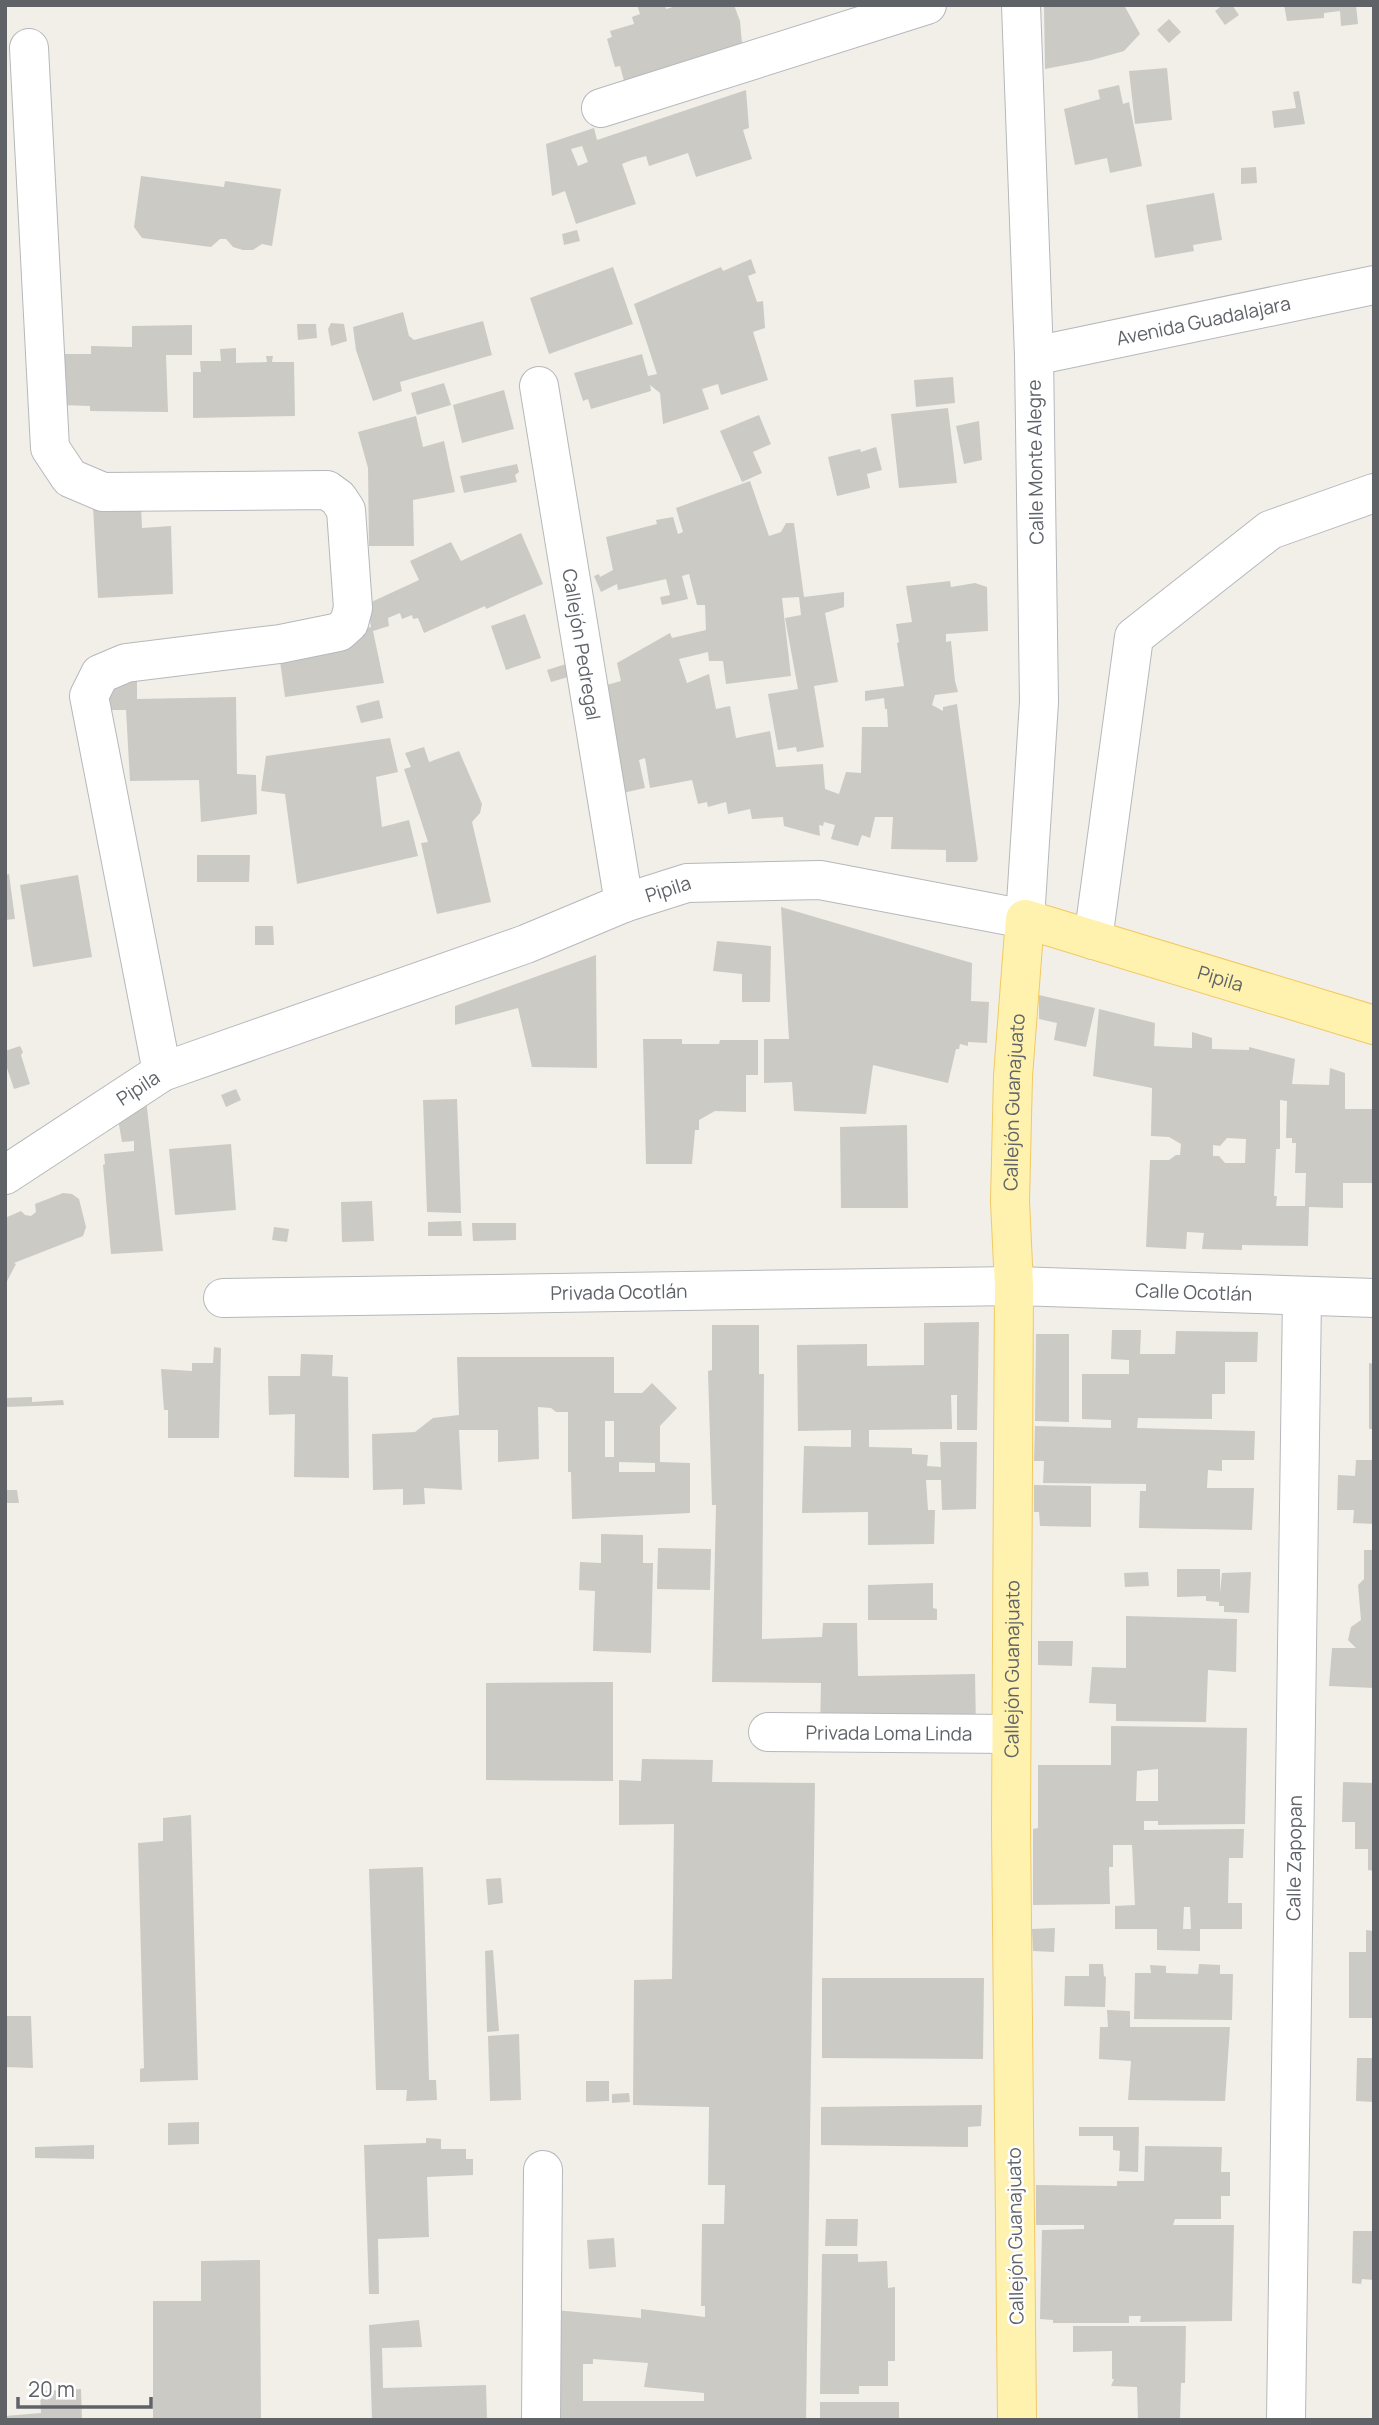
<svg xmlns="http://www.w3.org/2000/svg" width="1379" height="2425" viewBox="0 0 1379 2425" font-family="Manrope,sans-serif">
<rect width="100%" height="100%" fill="#f1efe8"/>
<path fill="#cccac5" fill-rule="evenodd" d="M637 5H665L666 9 680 5H734L740 21 743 55 627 92 620 66 615 67 607 39 612 37 610 31 634 24 632 17 640 14Z
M1044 5H1124L1140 34 1124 51 1092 60 1045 69Z
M1223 5H1232L1239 15 1225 25 1215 11Z
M1284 5H1356L1358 24 1341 26 1340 11 1324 13V18L1287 21Z
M1169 19 1181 32 1169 43 1157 30Z
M1167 68 1172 120 1135 124 1129 71Z
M1119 85 1123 104 1129 102 1142 166 1110 173 1107 158 1075 165 1064 109 1100 99 1098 90Z
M746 90 749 128 743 130 752 159 696 177 688 153 649 166 646 156 632 160 622 164 636 204 576 224 565 191 552 196 546 144 594 128 597 140ZM582 146 588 162 578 166 571 149Z
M1299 91 1305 124 1274 128 1272 111 1296 108 1293 92Z
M1256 167 1257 183 1241 184V168Z
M141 176 224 187 225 181 281 189 272 246 262 244 253 250H243L233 247 226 239H220L211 247 142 238 134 227Z
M1214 193 1222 240 1193 245 1194 251 1155 258 1146 205Z
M577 230 580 241 564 245 562 234Z
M751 259 756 273 748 276 757 302 763 301 765 328 753 332 768 380 721 395 718 384 702 389 709 409 663 424 660 393 650 385 651 391 591 409 588 399 583 401 574 373 642 354 648 376 657 374 634 304 721 267 723 271Z
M613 267 633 324 549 354 530 298Z
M403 312 409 336 414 340 483 321 492 355 400 382 402 391 373 401 356 350 353 327Z
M331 323 344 324 347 341 331 346 328 329Z
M297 324H316L317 338 298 340Z
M192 325V355H166L168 412 90 411V406L61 405 59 354H91V346L132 347V326Z
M236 348V363L267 362 266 356H273L272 362H294L295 416 193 418V372H201L200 361H221L220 349Z
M953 377 955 403 916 407 914 380Z
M444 383 451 405 417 415 411 393Z
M504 390 514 429 462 443 453 405Z
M948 408 957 483 899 488 891 414Z
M759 415 771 444 753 452 762 473 742 482 720 431Z
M416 416 423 447 444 441 455 492 413 500 414 546H369L368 468 358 432Z
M979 421 982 460 964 464 956 426Z
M876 447 882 470 867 474 870 488 837 496 828 457 860 449 861 452Z
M517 464 519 472 515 475 517 482 464 493 460 476Z
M750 481 769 536 781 532 786 523H794L804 597 844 592V607L825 613 838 682 814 686 824 747 797 752 796 747 778 750 768 694 798 689 785 618 801 615 799 597 782 598 791 676 726 684 723 661H709L708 652 679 659 687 683 709 674 716 709 730 706 736 738 770 731 776 767 823 764 825 789 839 794 846 772 861 773 862 727H888L887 709H885L884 698 865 701V691L904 686 897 643 899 642 896 624 912 622 906 586 950 581 951 587 975 583 987 587 988 631 946 634V642L951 641 955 681 958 692 935 695 932 705 943 711V707L957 704 978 859 976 862H946V850L891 849 893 817H875L870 838 862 835 858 846 831 839 835 825 824 822 823 826 819 825 820 836 784 826 783 817 752 819 750 809 728 814 726 802 708 807 707 802 698 804 692 780 650 788 645 758 639 760 645 788 609 796 592 689 621 681 617 663 670 633 672 638 706 630 705 605H697L689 574 682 576 688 599 662 605 660 597 670 595 666 579 618 590 617 584 601 592 594 576 599 574 600 577 613 570 606 537 657 524 656 520 673 517 678 534 683 532 676 508Z
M141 506 142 528 171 526 173 594 98 598 93 507Z
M521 533 543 584 486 609 485 606 424 633 418 618 413 619 412 615 402 619 400 613 388 618 389 626 373 631 384 683 285 697 278 647 371 627 367 604 419 580 410 561 451 542 461 561Z
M525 614 541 658 506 670 491 626Z
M566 664 568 677 551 682 547 670Z
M137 671V699L236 697 237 774 256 775 257 814 201 822 199 780 130 781 126 710H99L97 691Z
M379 700 383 718 361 723 356 706Z
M390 738 398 772 376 777 382 827 409 820 418 856 297 884 285 794 261 791 266 756Z
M424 747 429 762 459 751 482 804 480 813 472 822 491 902 437 914 421 843 428 842 404 769 411 767 405 753Z
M197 855H250L249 882H197Z
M9 874 15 919 5 920V875Z
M78 875 92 957 33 967 20 885Z
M781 907 972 963 971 1001 989 1002 987 1043 968 1042V1046L960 1044 959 1049H956L948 1083 873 1065 866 1114 794 1111 792 1082 764 1083V1039H789Z
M255 926H273L274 945H255Z
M717 941 771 946 770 1002H742V974L713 971Z
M596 955 597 1068 532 1067 518 1008 455 1025V1006Z
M1039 995 1095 1008 1086 1047 1054 1040 1057 1023 1039 1019Z
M1099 1009 1155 1023 1154 1046 1192 1048V1032L1212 1038V1049L1249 1050V1047L1295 1059 1292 1084 1329 1085 1330 1068 1345 1073V1109H1374V1183H1343V1208L1309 1207 1308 1246 1242 1245V1250L1202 1249 1204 1233 1187 1232 1186 1249 1146 1247 1150 1160H1169L1176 1155H1180L1181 1144 1169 1137 1151 1136 1152 1088 1093 1076ZM1280 1100 1287 1101 1286 1138H1292V1143H1296L1295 1173H1306L1305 1206H1276L1277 1196H1274L1276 1149H1280ZM1227 1138 1246 1139 1245 1163H1225L1219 1156H1213V1145L1220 1146Z
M643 1039H682V1044H719L720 1040H758V1075H746V1112L715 1111 699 1120V1130H695L692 1164H646Z
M20 1046 23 1052 21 1055 30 1084 14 1089 5 1062V1051Z
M236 1089 241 1100 226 1107 221 1095Z
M146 1099 163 1251 111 1254 103 1165 105 1164 104 1154 134 1151V1141L122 1142 118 1119Z
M457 1099 461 1213 427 1212 423 1100Z
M907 1125 908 1208H841L840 1127Z
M231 1144 236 1210 175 1215 169 1149Z
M63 1193 72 1194 79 1199 86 1227 83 1236 14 1263 16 1264 5 1285V1218L21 1211 25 1215 31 1216 36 1212 35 1204Z
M372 1201 374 1241 342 1242 341 1202Z
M461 1221 462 1236H428V1222Z
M472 1223H516V1240L473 1241Z
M274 1227 289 1229 287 1242 272 1240Z
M979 1322 977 1430H957V1395H951L952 1429 869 1430V1447L912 1448V1454L928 1455 927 1466 941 1467 940 1442H977L976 1509 942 1510 941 1480H926L928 1510H935L934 1544 868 1545V1512L802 1513 804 1446 851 1447V1430L798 1431 797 1345 867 1344V1366L924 1365V1323Z
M712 1325H759V1374H764L762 1639 822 1637 823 1623H857L858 1676 975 1674 976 1729 820 1730 821 1683 712 1682 716 1505H712L708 1371 712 1370Z
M1112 1330H1141L1140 1354H1175L1176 1331 1258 1332 1257 1362H1225V1394H1212V1419L1138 1418 1137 1428 1255 1431 1254 1460H1222V1471L1208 1470 1207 1488H1254L1252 1530 1139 1528 1140 1491H1146V1484L1043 1483 1044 1461H1034L1035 1426 1111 1428V1420L1082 1419V1374H1129V1360L1111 1359Z
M1036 1334H1069V1422L1035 1421Z
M214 1347 221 1348 219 1438H168V1410H164L161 1369 192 1371V1363H213Z
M301 1354 333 1355 332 1376 348 1377 349 1478 294 1477 295 1414 269 1415 268 1376H300Z
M457 1357H614V1393H642L652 1383 677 1408 660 1426V1462L690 1463V1513L572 1519 571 1472H568V1412H556L551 1408 538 1407 539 1459 498 1462V1430H459L462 1490 424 1488 425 1504 403 1505V1489L373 1490 372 1434 415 1432 433 1418 459 1415ZM605 1421H614V1457H605ZM619 1462 655 1463V1472H619Z
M1369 1363 1374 1364V1429H1369Z
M32 1397V1402L63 1400 64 1405 5 1407V1398Z
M1356 1460H1374V1524L1353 1523 1354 1510H1337L1338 1475 1355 1476Z
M1034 1485 1091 1486V1527L1040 1526 1039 1512H1034Z
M5 1490H17L19 1503H5Z
M601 1534 643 1535V1563H653L651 1653 593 1651 595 1591 579 1590 580 1562 601 1563Z
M658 1548 711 1549 710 1590 657 1589Z
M1364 1550H1374V1688L1329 1686 1332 1648H1356L1348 1640 1351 1627 1361 1620 1358 1585 1364 1579Z
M1177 1569H1220V1593L1222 1573 1251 1572 1249 1613 1224 1612V1606H1219V1602L1206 1601V1596L1177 1597Z
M1148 1572 1149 1586 1125 1587 1124 1573Z
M933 1583V1608L937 1609V1620H868V1585Z
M1126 1616 1237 1619 1236 1672 1208 1670 1206 1722 1116 1721V1704L1089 1703 1092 1667 1126 1668Z
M1038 1641H1073L1072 1666 1038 1665Z
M613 1682V1781L486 1780V1683Z
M1111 1726 1247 1728 1245 1824 1158 1825V1821H1144V1830L1244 1829 1243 1858H1229L1228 1903H1242V1929H1200V1951L1157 1950V1929H1115V1906L1135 1905 1132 1845H1113V1867H1109L1110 1904 1033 1905V1829L1038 1828V1765H1111ZM1158 1769V1801H1136L1137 1771ZM1184 1907H1190L1191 1929H1183Z
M642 1759 713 1760 712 1782 815 1783 806 2420H545L555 2310 641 2318V2309L705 2317V2306H701L702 2224H724L725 2185H708L709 2107 633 2105 634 1980 672 1979 674 1824 619 1825V1780L641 1781ZM593 2359 648 2363 644 2387 704 2393V2401H583V2364H593Z
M1343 1782 1374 1783V1871L1368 1870V1849H1355V1822H1342Z
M191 1815 198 2080 140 2082V2069L144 2068 138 1843 163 1841V1818Z
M423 1867 429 2080H436L437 2100 406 2101 407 2090H376L369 1869Z
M501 1878 503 1903 488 1905 486 1879Z
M1055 1928 1054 1952 1033 1951 1032 1929Z
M1366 1930 1374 1931V2018H1349V1952H1366Z
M493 1950 499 2031 487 2032 485 1951Z
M1089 1964H1103L1104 1976 1106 1977 1105 2007 1064 2006 1065 1976H1089Z
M1199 1964 1220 1965V1974H1233L1232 2020 1134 2019 1135 1973H1151L1150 1965 1166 1966V1973L1198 1974Z
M822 1978H984L983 2059 822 2058Z
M1107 2010 1130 2011V2027H1230L1225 2101 1128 2100 1131 2061 1099 2059 1100 2027H1108Z
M5 2016H31L33 2068 5 2067Z
M519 2034 521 2100 490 2101 488 2036Z
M1357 2058H1374V2102L1356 2101Z
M586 2081H609V2101L586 2102Z
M629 2093 630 2102 612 2103V2094Z
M982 2105 981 2126 968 2127V2147L821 2145V2107Z
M199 2122V2144L168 2145V2123Z
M1079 2127H1139L1138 2172 1119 2171 1120 2151 1113 2150V2136H1079Z
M426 2138 441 2139V2149H466V2159H473V2175L427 2177 429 2237 378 2239 379 2294H369L364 2145 426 2143Z
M94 2145V2159L35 2158V2147Z
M1145 2146 1222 2147 1221 2172H1230V2196H1221V2219H1175L1173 2225H1234L1232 2321 1140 2322 1141 2316H1129V2323H1053V2320L1040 2319 1042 2230 1084 2229V2225H1036V2185L1117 2186V2181H1144Z
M826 2219H858L857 2246H825Z
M1353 2231H1374V2280L1362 2279 1361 2284 1352 2283Z
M614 2238 616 2267 589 2269 587 2240Z
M822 2254H858V2262L887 2261 888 2288 895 2287V2361H888V2386H859V2394H820Z
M260 2260 261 2420H153V2301H201V2261Z
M419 2320 422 2347 382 2348 383 2388 486 2385 487 2420H372L369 2325Z
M1073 2326H1186L1185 2383H1181L1180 2420H1138L1137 2387 1111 2386 1114 2379H1112V2351L1073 2352Z
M81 2389 82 2420H5V2416L41 2413 40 2391Z
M820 2402H899V2420H820Z"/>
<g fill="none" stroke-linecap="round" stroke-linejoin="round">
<g stroke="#b5b8bc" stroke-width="40">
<g id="minor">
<path d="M29 48 50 448 70 478 103 492 327 490 338 498 346 510 353 608 349 623 339 632 280 644 126 663 100 674 89 696 162 1072"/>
<path d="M601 108 927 5"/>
<path id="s1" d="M1034 356 1374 285"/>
<path id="s2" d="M539 386 624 903"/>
<path d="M1093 940 1134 637 1270 530 1374 493"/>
<path id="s3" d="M5 1175 162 1072 526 944 624 903 687 883 820 880 1025 919 1039 702 1034 356 1021 5"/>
<path id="s4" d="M223 1298 1014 1286 1374 1298"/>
<path id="s5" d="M768 1732 1011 1734"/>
<path d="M541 2420 543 2170"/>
<path id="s6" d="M1286 2420 1302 1297"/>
</g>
</g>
<g stroke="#f2c960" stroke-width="40">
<g id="major">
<path id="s7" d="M1017 2420 1011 1825 1014 1286 1010 1201 1013 1076 1025 919 1374 1025"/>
</g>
</g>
<use href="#minor" stroke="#fff" stroke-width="38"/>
<use href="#major" stroke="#fff2af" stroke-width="38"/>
</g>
<g text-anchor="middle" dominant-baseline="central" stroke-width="5" stroke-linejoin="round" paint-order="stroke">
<g font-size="19" fill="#5f6368" stroke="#fff">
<text stroke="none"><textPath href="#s1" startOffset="173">Avenida Guadalajara</textPath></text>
<text transform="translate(1035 462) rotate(-91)">Calle Monte Alegre</text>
<text stroke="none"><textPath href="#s2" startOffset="262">Callejón Pedregal</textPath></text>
<text stroke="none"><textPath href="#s3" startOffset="726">Pipila</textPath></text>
<text stroke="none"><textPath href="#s7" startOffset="1706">Pipila</textPath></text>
<text stroke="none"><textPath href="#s3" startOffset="159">Pipila</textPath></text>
<text stroke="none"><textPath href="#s7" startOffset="1318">Callejón Guanajuato</textPath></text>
<text stroke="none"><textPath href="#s4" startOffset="396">Privada Ocotlán</textPath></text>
<text stroke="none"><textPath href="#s4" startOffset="971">Calle Ocotlán</textPath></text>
<text stroke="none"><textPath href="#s7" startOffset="751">Callejón Guanajuato</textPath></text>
<text stroke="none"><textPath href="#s5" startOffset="121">Privada Loma Linda</textPath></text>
<text stroke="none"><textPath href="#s6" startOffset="562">Calle Zapopan</textPath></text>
<text transform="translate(1015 2236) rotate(-91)">Callejón Guanajuato</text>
</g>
</g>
<rect width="1379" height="2425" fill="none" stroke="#5f6368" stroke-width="14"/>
<path d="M18 2397v10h133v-10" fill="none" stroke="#5f6368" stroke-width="3.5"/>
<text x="28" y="2397" font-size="21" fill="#5f6368" stroke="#ffffff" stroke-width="5" paint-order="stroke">20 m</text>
</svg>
